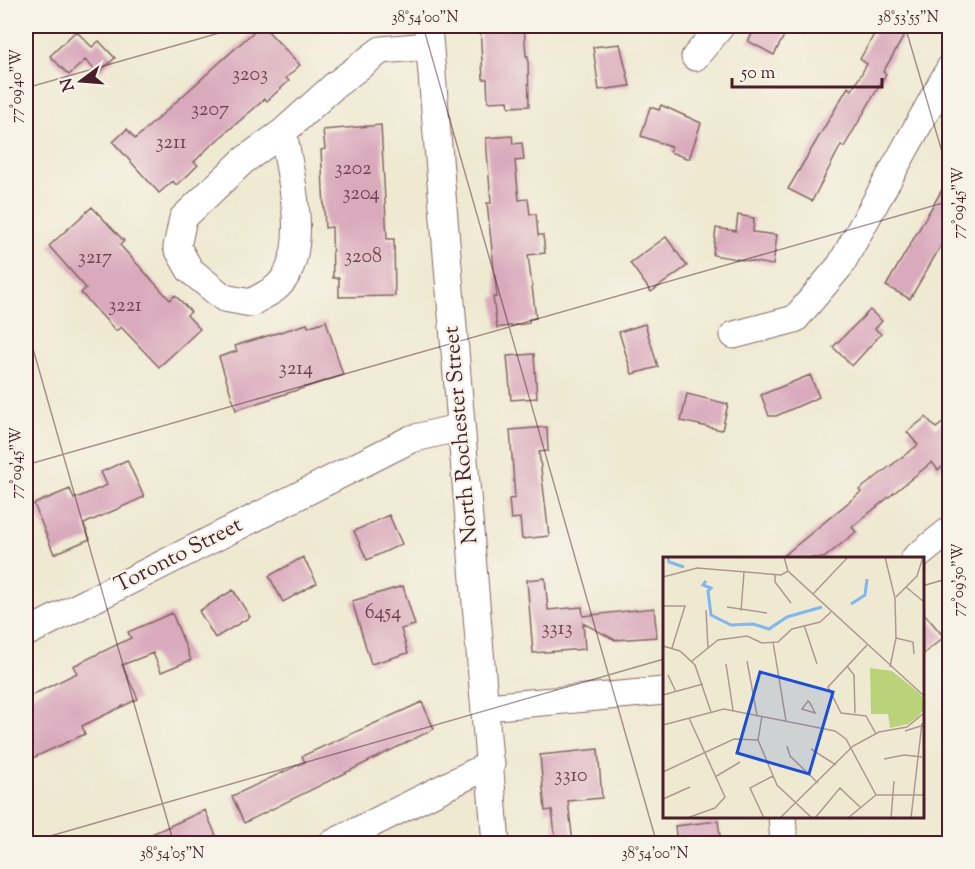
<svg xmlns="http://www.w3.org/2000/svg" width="975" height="869" viewBox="0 0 975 869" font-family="'Sorts Mill Goudy',serif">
<rect width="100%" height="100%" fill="#f7f3e8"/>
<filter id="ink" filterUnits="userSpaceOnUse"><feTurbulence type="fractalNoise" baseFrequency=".0167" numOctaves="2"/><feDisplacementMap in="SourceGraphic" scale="12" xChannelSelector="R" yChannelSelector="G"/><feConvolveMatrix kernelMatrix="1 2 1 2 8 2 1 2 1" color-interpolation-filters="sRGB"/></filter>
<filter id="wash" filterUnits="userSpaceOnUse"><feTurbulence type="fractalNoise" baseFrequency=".008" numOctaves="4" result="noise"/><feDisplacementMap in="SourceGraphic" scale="24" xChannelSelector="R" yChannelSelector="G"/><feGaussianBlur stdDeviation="1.35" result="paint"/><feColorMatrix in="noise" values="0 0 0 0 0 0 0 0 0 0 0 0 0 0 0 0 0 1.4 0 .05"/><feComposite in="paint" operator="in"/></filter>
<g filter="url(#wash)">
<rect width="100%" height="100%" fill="#efe9d2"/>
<g id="blocks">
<path fill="#d9a9bc" d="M260 26H263L300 65 286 78 289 81 267 101 265 99 208 148 194 162 198 165 185 178 176 185 173 181 159 193 113 142 127 129 135 139Z
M480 26H524L526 56H528L529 106 509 107 508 101 488 102 487 79H483Z
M757 26H789L774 55 748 41Z
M879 26H887L904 36 883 72 886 74 844 147 841 145 812 201 788 189 848 87 852 90 867 64 860 59Z
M76 31 92 47 99 41 115 58 98 73 85 60 69 75 50 56Z
M620 44 630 86 599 90 593 47Z
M661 105 701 123 689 159 670 152 672 147 641 136 650 107 659 110Z
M381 125 387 239H394L395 296 339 297V278H333L332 227 325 228 321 150 325 149 323 130Z
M512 136 513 144 522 143 524 160 515 161 519 200 528 199 530 214H536L538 235H543L545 253 528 255 536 318 529 319V323L497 328 493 297H497L487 203H491L486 138Z
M950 176V230L910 299 886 286Z
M92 207 124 241 120 245 170 300 175 295 191 312 187 315 200 329 159 367 121 327 116 331 81 293 86 288 49 246Z
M738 215 754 218 753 232 777 235 773 265 713 255 716 228 736 231Z
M666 237 687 266 651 292 630 263Z
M870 310 882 321 875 329 881 334 852 366 833 347Z
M326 321 343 375 236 410 219 357 237 351 235 346 247 342 307 324 308 327Z
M645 324 658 367 632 374 619 332Z
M534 354 537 398 511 400 507 356Z
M810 375 819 397 776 416H769L761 395Z
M687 394 728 404 722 430 681 421Z
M926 417 936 428 950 417V461L938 470 932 462 852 527 856 532 824 558H781L861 492 859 490 918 445 907 432Z
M547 427 548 451 539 452 549 536 522 539 520 518 511 519 509 499 515 498 510 430Z
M127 460 144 497 84 524 90 539 54 554 34 504 70 489 74 499 107 485 101 472Z
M389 515 402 544 367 560 354 531Z
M303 557 317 583 283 602 269 576Z
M545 578 548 610 582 607 583 616 654 608 657 637 615 640 583 623 585 649 533 653 527 580Z
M403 586 415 625 401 629 408 653 371 664 352 601Z
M233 590 250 617 215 638 199 611Z
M922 611 944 637 922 655Z
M172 613 191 660 161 672 153 653 122 665 138 699 82 726 85 734 26 761V698L77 673 73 666 131 638 128 632Z
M422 702 434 729 244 823 232 796 305 762 302 756Z
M598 749 602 798 568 801 573 843H556L552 810 545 811 540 755Z
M205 810 217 838 206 843H132Z
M718 821 721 843H677L675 826Z"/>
</g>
</g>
<g filter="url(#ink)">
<use href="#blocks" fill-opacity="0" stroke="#846665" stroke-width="1.5"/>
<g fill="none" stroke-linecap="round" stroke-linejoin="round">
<g stroke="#846665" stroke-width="29">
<path id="minor" d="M428 26 496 844
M695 57 721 26
M283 132C290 173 312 253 278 286 271 293 259 297 251 303L224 298 190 270 177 247 183 218 243 161Z
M283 132 334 86 381 50 429 46
M734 335 795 319 840 266 950 68
M915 558 950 530
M26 633 411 439 461 427
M486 707 664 691
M782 816 784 844
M331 844 491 764"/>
</g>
<use href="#minor" stroke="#fff" stroke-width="27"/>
</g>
</g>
<path fill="none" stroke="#4a1f2b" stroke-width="1.5" stroke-opacity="0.45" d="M423 26 657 844M905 26 950 179M26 88 244 26M26 324 174 844M26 465 950 201M922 586 950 578M26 843 664 659"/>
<g text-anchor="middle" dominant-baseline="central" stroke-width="4.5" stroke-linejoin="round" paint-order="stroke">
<g font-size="20" fill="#6e424f">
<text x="250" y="75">3203</text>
<text x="210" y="110">3207</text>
<text x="171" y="143">3211</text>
<text x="353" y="169">3202</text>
<text x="361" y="194">3204</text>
<text x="363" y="257">3208</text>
<text x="95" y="258">3217</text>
<text x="125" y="306">3221</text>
<text x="296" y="369">3214</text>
<text x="383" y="613">6454</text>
<text x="557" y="629">3313</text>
<text x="571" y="776">3310</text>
</g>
<g font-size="22" fill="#4a1f2b" stroke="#f7f3e8">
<text transform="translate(462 435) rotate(-95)">North Rochester Street</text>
<text transform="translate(179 556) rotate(-27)">Toronto Street</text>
</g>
</g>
<g transform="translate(663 557)">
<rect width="261" height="261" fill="#efe9d2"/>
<path d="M207 111 229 114 255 135 261 142V152L255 160 245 167 227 171 225 157H208Z" fill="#bad378"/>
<path fill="none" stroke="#7eb8ef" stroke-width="3" d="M5 0 6 5 21 10M43 24 40 28 48 31 45 34 48 58 68 68 90 67 106 72 124 60 159 50M188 47 202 38 204 22"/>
<path fill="none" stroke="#ad988f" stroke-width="1.5" d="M121 0 125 14 261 139M222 0 232 41 233 81 227 110M112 17V25L128 46M0 20 34 11 118 18 125 14M243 30 261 45M150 37 185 0M233 40 254 19 260 0M0 49H22L9 91M64 50 104 56M43 53 45 91M78 54 81 15M141 68 154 107M233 81 250 85 251 97M110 85 123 164M204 88 165 130 178 156 203 159 213 177M0 89 17 94 32 108 48 155M29 104 55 83 84 79 99 86 115 85 129 72 157 65 168 55M84 104 94 158M63 107 70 153M184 109 191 118 192 156M5 118 13 135M0 138 40 127M145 144 147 146 152 156 139 152ZM99 159 95 183 114 228 149 261M0 168 61 152 172 174 183 182 213 238M242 174 261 168M124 189 127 199 155 226M148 192 173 208M221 202 241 198 259 200M0 215 71 182 95 183M52 220 77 205M0 242 27 230M24 261 52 251 62 240 26 161M101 261 87 231 110 219M117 261 190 189 216 175 244 170 261 156M152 261 177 231 197 250M185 261 213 238H261M228 261 231 224M248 261 259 166"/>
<path fill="#1d4ed8" fill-opacity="0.15" stroke="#1d4ed8" stroke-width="3" d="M97 115 170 135 146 217 74 196Z"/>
<rect width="261" height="261" fill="none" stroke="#4a1f2b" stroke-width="3"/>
</g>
<rect width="975" height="869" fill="none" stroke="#f7f3e8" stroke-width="66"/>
<g transform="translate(81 81) rotate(254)" stroke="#f7f3e8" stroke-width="4.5" paint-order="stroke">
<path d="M0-4.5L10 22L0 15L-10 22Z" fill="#4a1f2b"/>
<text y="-9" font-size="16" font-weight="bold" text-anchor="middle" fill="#4a1f2b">N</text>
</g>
<path d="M732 78v9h150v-9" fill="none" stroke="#4a1f2b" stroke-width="3"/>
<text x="741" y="78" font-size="18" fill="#4a1f2b" stroke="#f7f3e8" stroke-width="4.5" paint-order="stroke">50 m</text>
<rect x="33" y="33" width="909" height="803" fill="none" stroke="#4a1f2b" stroke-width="2"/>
<g font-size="15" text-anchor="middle" fill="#4a1f2b">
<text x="425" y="22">38°54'00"N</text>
<text x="908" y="22">38°53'55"N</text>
<text transform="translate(16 86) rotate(-90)" y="5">77°09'40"W</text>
<text transform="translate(958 203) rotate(-90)" y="5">77°09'45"W</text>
<text transform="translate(16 463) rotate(-90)" y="5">77°09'45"W</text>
<text transform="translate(958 580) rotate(-90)" y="5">77°09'50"W</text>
<text x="172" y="858">38°54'05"N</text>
<text x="655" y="858">38°54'00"N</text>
</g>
</svg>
